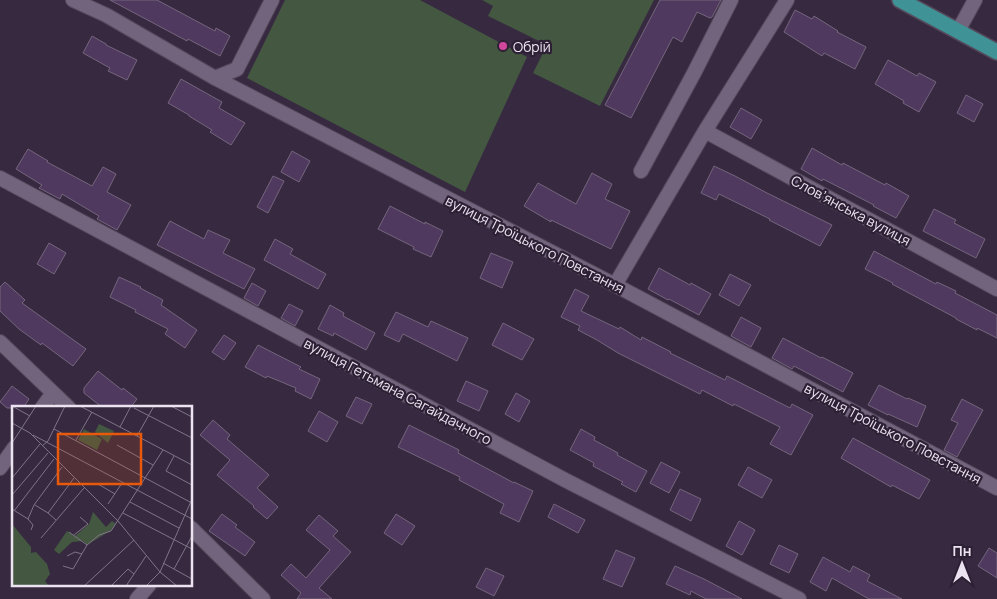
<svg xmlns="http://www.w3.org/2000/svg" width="997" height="599" viewBox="0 0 997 599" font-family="Manrope,sans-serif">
<rect width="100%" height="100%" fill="#372a40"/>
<path fill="#435741" d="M285 0H420L527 57 465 192 247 78Z
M482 0H654L600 106 533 73 547 45 488 16 493 6Z"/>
<path fill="#50395e" stroke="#74657d" d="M110 0H157L215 31 216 28 230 36 220 56 188 39 187 41Z
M660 0H721L712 17 710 18 697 12 682 42 673 37 631 118 605 105Z
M795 10 812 19 814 16 838 31 837 32 866 47 855 69 824 53 822 56 784 32Z
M92 36 106 44V45L137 60 127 80 108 71 110 68 83 53Z
M888 60 917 76 919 73 936 82 919 112 903 103 904 101 875 84Z
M181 79 222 102 219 108 245 123 231 145 210 132 212 130 189 116V115L168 103Z
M966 95 983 104 974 122 957 113Z
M741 108 762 120 751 139 730 127Z
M812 148 842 165 843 163 885 185 886 183 909 196 896 218 873 206 874 205 823 179 822 181 801 169Z
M28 149 48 161 47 162 92 186 103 167 116 174 107 192 131 205 117 230 97 219 99 216 62 194 60 199 39 188 42 185 16 169Z
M292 151 310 161 299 182 281 172Z
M714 166 735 176 767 193 832 225 820 246 769 220 770 219 719 194 716 200 701 193Z
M592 173 612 184 605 199 630 211 611 249 551 220V222L524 206 538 183 576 204Z
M273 176 284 181 268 213 257 207Z
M390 206 425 224V222L443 231 431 257 413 249 414 247 378 229Z
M934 209 956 220 954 223 985 239 976 258 923 231Z
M170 221 204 239 208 230 230 240 223 253 255 269 244 289 157 245Z
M275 239 293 249 290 254 326 274 318 289 264 260Z
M49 243 66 253 54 274 37 264Z
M874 251 936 284 937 282 956 291 955 293 997 315V338L977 328V330L956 319V318L892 284 893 283 865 269Z
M491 253 513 262 502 288 480 278Z
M659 268 690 285 691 283 711 294 699 315 669 299 668 300 648 289Z
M730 274 751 285 739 306 719 295Z
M119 277 141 287 140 288 163 300 161 305 197 330 185 348 165 334 168 329 135 312 136 310 110 297Z
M5 282 25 300 22 303 86 349 73 366 42 343 41 345 19 329 0 311V287Z
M252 283 266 291 258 306 244 298Z
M575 289 589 296 581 311 619 329 620 327 641 340 642 337 671 352 670 353 725 380 727 376 790 408 792 404 813 415 791 455 770 444 780 427 734 404 733 406 702 390 700 394 618 353 597 340 578 330 580 326 561 317Z
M289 304 303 311 295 326 281 318Z
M330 305 344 313 343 316 375 333 366 350 334 333 333 336 318 329Z
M396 312 428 327 431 321 468 338 457 361 403 334 399 342 384 335Z
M741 317 761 328 751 347 731 336Z
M503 323 534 339 522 360 492 345Z
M224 335 236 343 224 360 212 352Z
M783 338 821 358 822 357 853 373 843 392 794 366 792 369 772 358Z
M258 345 301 367 299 369 320 379 311 399 295 391 296 388 267 376 266 378 245 367Z
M98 371 122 390 123 388 137 399 130 408H103L84 393V388Z
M466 381 488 391 479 411 457 401Z
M879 385 907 399 908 398 926 406 917 427 888 414V415L868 405Z
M12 386 29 399 23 408H7L0 402Z
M516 393 530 401 519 422 505 414Z
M356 397 372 404 362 424 346 416Z
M962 399 983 410 957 457 944 450 958 423 951 420Z
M319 411 338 422 327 442 308 431Z
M213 420 230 435 227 439 269 475 257 488 278 507 267 519 253 507 254 506 217 475 230 460 200 435Z
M409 425 459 450 458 453 514 483V482L533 491 519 522 500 513 504 504 459 480 460 477 398 447Z
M581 429 595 437 594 440 618 453 617 455 647 471 636 492 621 484 623 482 593 466 594 463 570 450Z
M853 438 930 480 919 499 892 485 891 487 841 458Z
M661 462 680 472 669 493 650 483Z
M748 467 772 480 762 498 738 485Z
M680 489 701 499 691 521 670 510Z
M554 504 585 520 578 533 548 517Z
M222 514 237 525 235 527 255 542 245 556 209 531Z
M396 514 415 526 402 545 384 533Z
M319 515 338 531 333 536 351 552 319 588 332 599H297L301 593 281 575 291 564 306 578 330 550 306 530Z
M739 521 755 530 742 555 726 546Z
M779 545 798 554 789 573 770 564Z
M989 548 997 553V578L978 566Z
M616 550 635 558 622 587 603 579Z
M823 557 850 572 853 566 870 575 867 581 902 599H869L832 578 826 591 810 582Z
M675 566 704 579 742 599H706L691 591 690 595 666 584Z
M486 568 504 576 494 596 476 587Z"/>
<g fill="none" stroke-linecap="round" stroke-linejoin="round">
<g stroke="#54485b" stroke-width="16">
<path id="minor" d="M73 0 106 15 215 78 615 285 997 488
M958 31 975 0
M215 78 237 69 272 0
M705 131 997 289
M641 171 694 73 731 0
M0 178 565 480 799 599
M615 285 705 131 787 0
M0 342 69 408
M42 408 53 393
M0 468 14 448
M191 528 263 599
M137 599 149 585"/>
</g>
<g stroke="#54485b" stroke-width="18">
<path id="major" d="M900 0 997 52"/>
</g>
<use href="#minor" stroke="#73647d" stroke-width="14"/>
<use href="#major" stroke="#3f9296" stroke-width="15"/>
</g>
<circle fill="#d1479c" stroke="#2d2035" stroke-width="2" cx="503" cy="46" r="5"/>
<g text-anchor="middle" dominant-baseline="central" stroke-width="4.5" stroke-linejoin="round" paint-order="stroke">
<g font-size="14" fill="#ece3f1" stroke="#2d2035" text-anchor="start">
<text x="513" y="46">Обрій</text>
</g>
<g font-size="14" fill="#ece3f1" stroke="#2d2035">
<text transform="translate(851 210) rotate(28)">Словʼянська вулиця</text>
<text transform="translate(535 244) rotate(27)">вулиця Троїцького Повстання</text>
<text transform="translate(398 391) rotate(28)">вулиця Гетьмана Сагайдачного</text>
<text transform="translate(893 433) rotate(28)">вулиця Троїцького Повстання</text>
</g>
</g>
<g transform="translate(12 406)">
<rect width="180" height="180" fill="#372a40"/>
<path d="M87 18 102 25 96 37 83 26ZM72 23 90 33 85 44 66 34ZM81 106 94 121 100 115 104 118 98 125 75 139 71 135 60 136 47 148 42 144 55 125 63 130 77 118ZM0 118 19 141V147L24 146 35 158 38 168 33 175 37 180H0Z" fill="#435741"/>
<path fill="none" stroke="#7f7487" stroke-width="1" d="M0 0 18 10M68 0 180 59M159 0 180 11M122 2 180 32M0 17 18 27 106 115 148 166 165 180M108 21 119 0M42 23 178 96M21 29 180 113M125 30 142 0M64 34 80 6M0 37 24 0M105 39 141 59M30 40 36 35 53 0M162 50 154 65 180 79M0 72 28 38M86 78 103 88M0 89 36 47M118 96 167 122M96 98 110 77M23 99 36 107M0 103 16 113M2 105 42 53M111 107 180 143M44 114 36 107 62 72M19 124 21 119 16 113 22 99 50 61M57 126 75 139M62 129 76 118 68 111M29 132 72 82M55 150 63 146 70 148M151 157 180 173M51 160 61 163 75 139 87 129 99 125 151 44M162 163 180 130M72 180 122 134M99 180 116 163 122 168M114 180 134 150M134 180 148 166 180 93"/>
<path fill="#e8590c" fill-opacity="0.15" stroke="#e8590c" stroke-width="2.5" d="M46 28H129V78H46Z"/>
<rect width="180" height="180" fill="none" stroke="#ece3f1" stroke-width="2.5"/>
</g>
<g transform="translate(962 564)" stroke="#2d2035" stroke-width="4" paint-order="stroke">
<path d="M0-4L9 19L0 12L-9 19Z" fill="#ece3f1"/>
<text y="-8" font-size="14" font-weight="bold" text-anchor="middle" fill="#ece3f1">Пн</text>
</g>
</svg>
